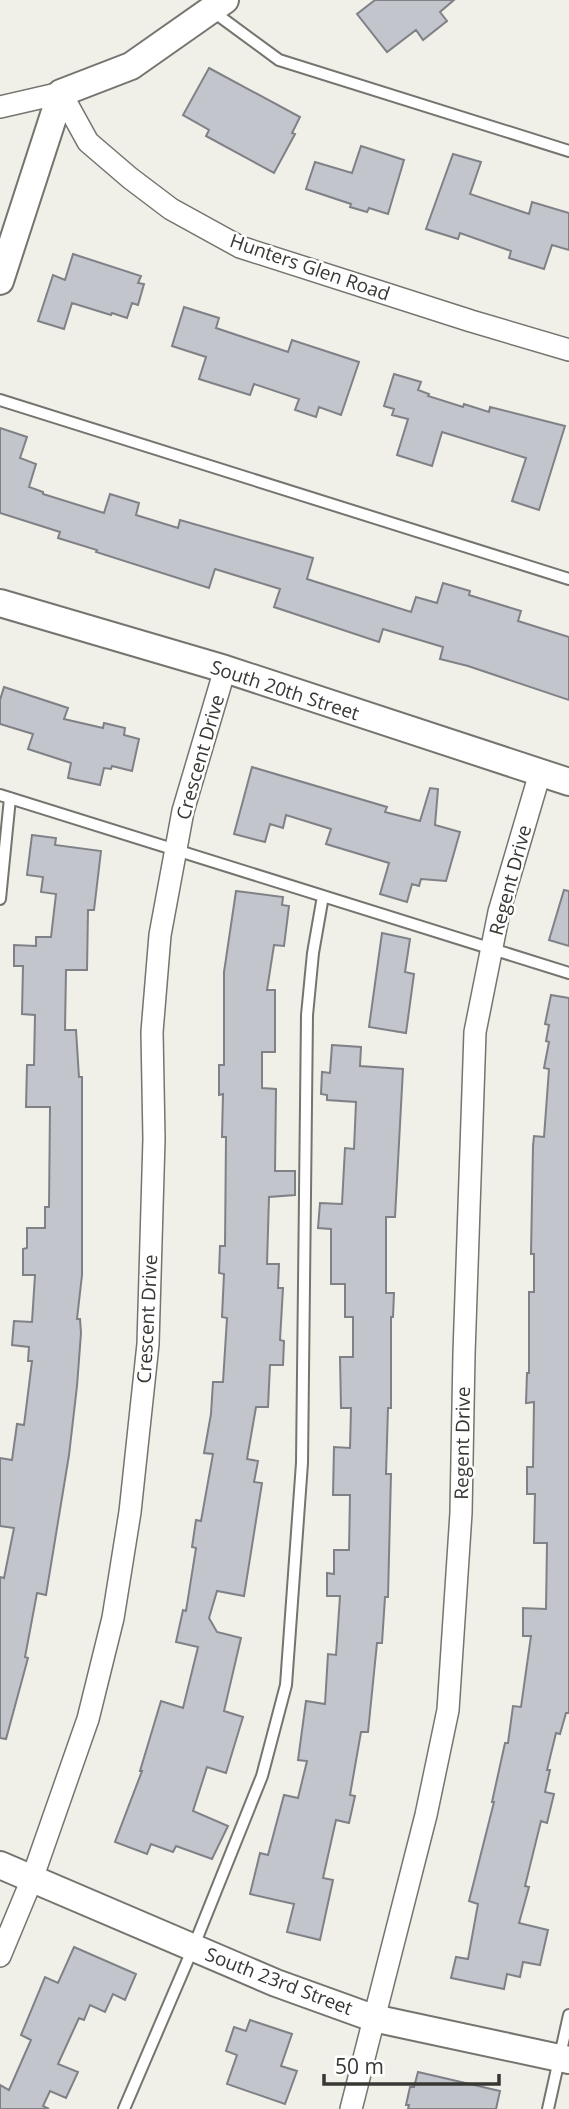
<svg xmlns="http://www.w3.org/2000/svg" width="569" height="2109" viewBox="0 0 569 2109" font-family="'Open Sans',sans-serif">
<rect width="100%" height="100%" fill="#f0efe8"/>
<path fill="#c2c5cb" stroke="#7f8187" stroke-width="2" d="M375 0H454L440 12 447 21 423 40 416 30 387 52 357 14Z
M209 68 300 117 292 133 295 134 274 173 206 136 209 130 183 115Z
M361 146 404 160 388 214 369 208 367 212 350 207 351 204 306 189 315 162 352 173Z
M453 154 481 162 470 194 529 214 532 202 569 213V250L552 245 544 269 509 258 511 251 460 233 458 239 426 229Z
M73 254 141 276 138 283 144 284 138 305 132 303 127 318 112 313 111 315 72 303 64 329 38 321 53 275 65 280Z
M184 307 219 318 216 328 288 352 292 340 359 362 341 415 319 407 316 417 295 410 299 399 254 384 250 395 199 379 206 357 172 346Z
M394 374 421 382 418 390 429 394 428 396 463 407 464 404 489 412 490 407 565 426 539 510 512 501 526 458 442 432 432 466 397 455 408 419 392 415 394 409 384 406Z
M0 428 27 437 20 458 36 464 29 487 43 492V494L104 513 110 494 139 503 136 515 178 528 180 520 313 558 307 579 411 612 416 597 437 603 443 583 470 591 469 595 521 611 518 621 569 637V700L468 666 440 659 443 647 383 629 379 642 274 607 280 589 215 569 209 588 96 552 97 550 58 538 60 532 0 513Z
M4 687 68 708 64 719 103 728 104 723 125 728 124 735 139 739 132 771 112 766 111 769 104 768 100 785 68 778 71 763 28 749 33 734 0 724V700Z
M252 767 387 807 385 812 420 821 430 788 438 789 435 825 460 832 446 881 421 879 419 886 412 884 407 902 380 894 389 863 326 844 331 829 286 815 283 828 270 824 265 842 234 834Z
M32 835 56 838 55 845 101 851 94 910H88L87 970H66L65 1030H76L79 1077H82V1275L77 1319H80L81 1333 77 1386 69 1455 46 1595 37 1593 25 1657 28 1658 6 1739 0 1738V1577L4 1578 14 1528 0 1526V1458L12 1460 17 1424 24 1425 32 1361H28L29 1347 12 1345 14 1321 32 1322 35 1275H23V1249L27 1248V1228H45V1207H49L50 1107H26L27 1065H34L35 1015 22 1014 23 966H14V945L36 946V937H51L56 894 41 892 43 877 27 875Z
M564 890 569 891V946L549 940Z
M236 891 283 897 282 905 289 906 284 946 274 945 267 990H275V1052H262V1088L276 1089 275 1171H295V1195L269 1197 267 1264H279L278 1288H283L280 1340 284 1341 283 1365H270L268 1407H256L247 1459 258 1461 254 1482 262 1483 244 1596 217 1591 209 1618 217 1632 241 1638 224 1711 243 1717 226 1773 207 1767 193 1811 228 1826 212 1859 176 1846 173 1852 151 1844 147 1854 115 1842 142 1771H140L161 1701 183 1708 198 1647 176 1642 183 1610 186 1611 196 1548 192 1547 196 1520 201 1521 213 1454 204 1453 211 1414 213 1382H223L227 1318 222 1317 224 1274 219 1273 220 1246H225L226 1137H222L223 1094 219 1095V1065H224V972Z
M382 933 410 939 405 972 414 974 406 1033 369 1027Z
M551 995 569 998V1713H566L560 1734 556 1733 547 1770H550L545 1792 554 1794 547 1823 541 1821 525 1886 529 1887 519 1923 548 1930 540 1965 523 1962 520 1977 507 1974 504 1989 451 1978 456 1957 468 1959 478 1904 469 1901 494 1802H492L505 1743H508L513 1706 521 1707 531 1636H523V1608L546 1609 547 1543H534L535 1494H527V1467H533L534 1402 526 1403 527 1373H529V1292H534V1254H531L533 1146 534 1136 544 1137 549 1069 544 1068 549 1042 546 1041 549 1025 545 1024Z
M332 1045 361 1047 360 1066 403 1069 395 1217H386V1293H394L393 1317H391V1408H388L386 1474H391L388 1597H385L382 1643H377L368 1732H361L350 1795 355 1796 349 1823 336 1820 323 1878 333 1880 320 1940 287 1932 294 1904 250 1894 260 1853 268 1855 284 1795 298 1798 307 1761 298 1760 306 1701 325 1704 328 1654 336 1655 340 1596H327V1573L334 1574V1550H349L350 1495H333L334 1447 350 1448 351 1408H341L340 1357H353V1317H345V1284H331V1229L318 1228 320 1203 342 1204 345 1148 354 1149 356 1102 327 1100V1095L321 1094 322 1072 330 1073Z
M74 1947 136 1974 125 2000 113 1994 105 2012 90 2005 84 2020 79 2018 58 2064 78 2072 66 2098 50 2091 43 2106 49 2109H0V2085L9 2090 31 2040 21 2035 45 1977 58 1983Z
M250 2020 292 2034 281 2066 297 2071 285 2104 227 2084 237 2055 226 2051 234 2027 246 2031Z
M418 2072 500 2091 496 2109H408L409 2105H406L410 2087H414Z"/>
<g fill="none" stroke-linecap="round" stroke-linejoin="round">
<g stroke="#75746e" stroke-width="14">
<path id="service" d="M211 10 279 60 569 151
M0 400 569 579
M0 795 569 973
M0 899 10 798
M124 2109 193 1948 262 1776 286 1685 302 1463 307 1015 313 953 323 896
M548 2109 569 2015"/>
</g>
<g stroke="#75746e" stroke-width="24">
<path id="minor" d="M0 107 61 93 88 142 130 178 171 209 240 247 471 321 569 350
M0 1956 32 1879 88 1719 113 1618 130 1512 148 1344 154 1139 152 1032 160 935 183 811 225 669
M351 2109 426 1815 448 1710 461 1513 464 1354 475 1032 499 912 540 773"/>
</g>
<g stroke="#75746e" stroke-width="30">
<path id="tertiary" d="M0 281 61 93 131 66 225 0
M0 603 225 669 569 782
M0 1865 276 1983 373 2018 569 2060"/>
</g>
<use href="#service" stroke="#fff" stroke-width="10"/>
<use href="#minor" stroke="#fff" stroke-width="21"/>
<use href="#tertiary" stroke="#fff" stroke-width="26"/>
</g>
<g text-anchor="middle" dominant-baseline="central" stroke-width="5" stroke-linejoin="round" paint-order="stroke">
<g font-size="19" fill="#373734" stroke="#fff">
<text transform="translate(310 267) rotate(19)">Hunters Glen Road</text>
<text transform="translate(285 690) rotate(18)">South 20th Street</text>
<text transform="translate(200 757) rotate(-74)">Crescent Drive</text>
<text transform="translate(510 880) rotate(-75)">Regent Drive</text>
<text transform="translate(147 1319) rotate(-87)">Crescent Drive</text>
<text transform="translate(462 1443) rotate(-89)">Regent Drive</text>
<text transform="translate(279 1981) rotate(21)">South 23rd Street</text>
</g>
</g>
<path d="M324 2074v10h175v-10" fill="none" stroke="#373734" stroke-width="3.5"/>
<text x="335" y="2074" font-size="21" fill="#373734" stroke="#ffffff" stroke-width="5" paint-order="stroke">50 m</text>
</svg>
